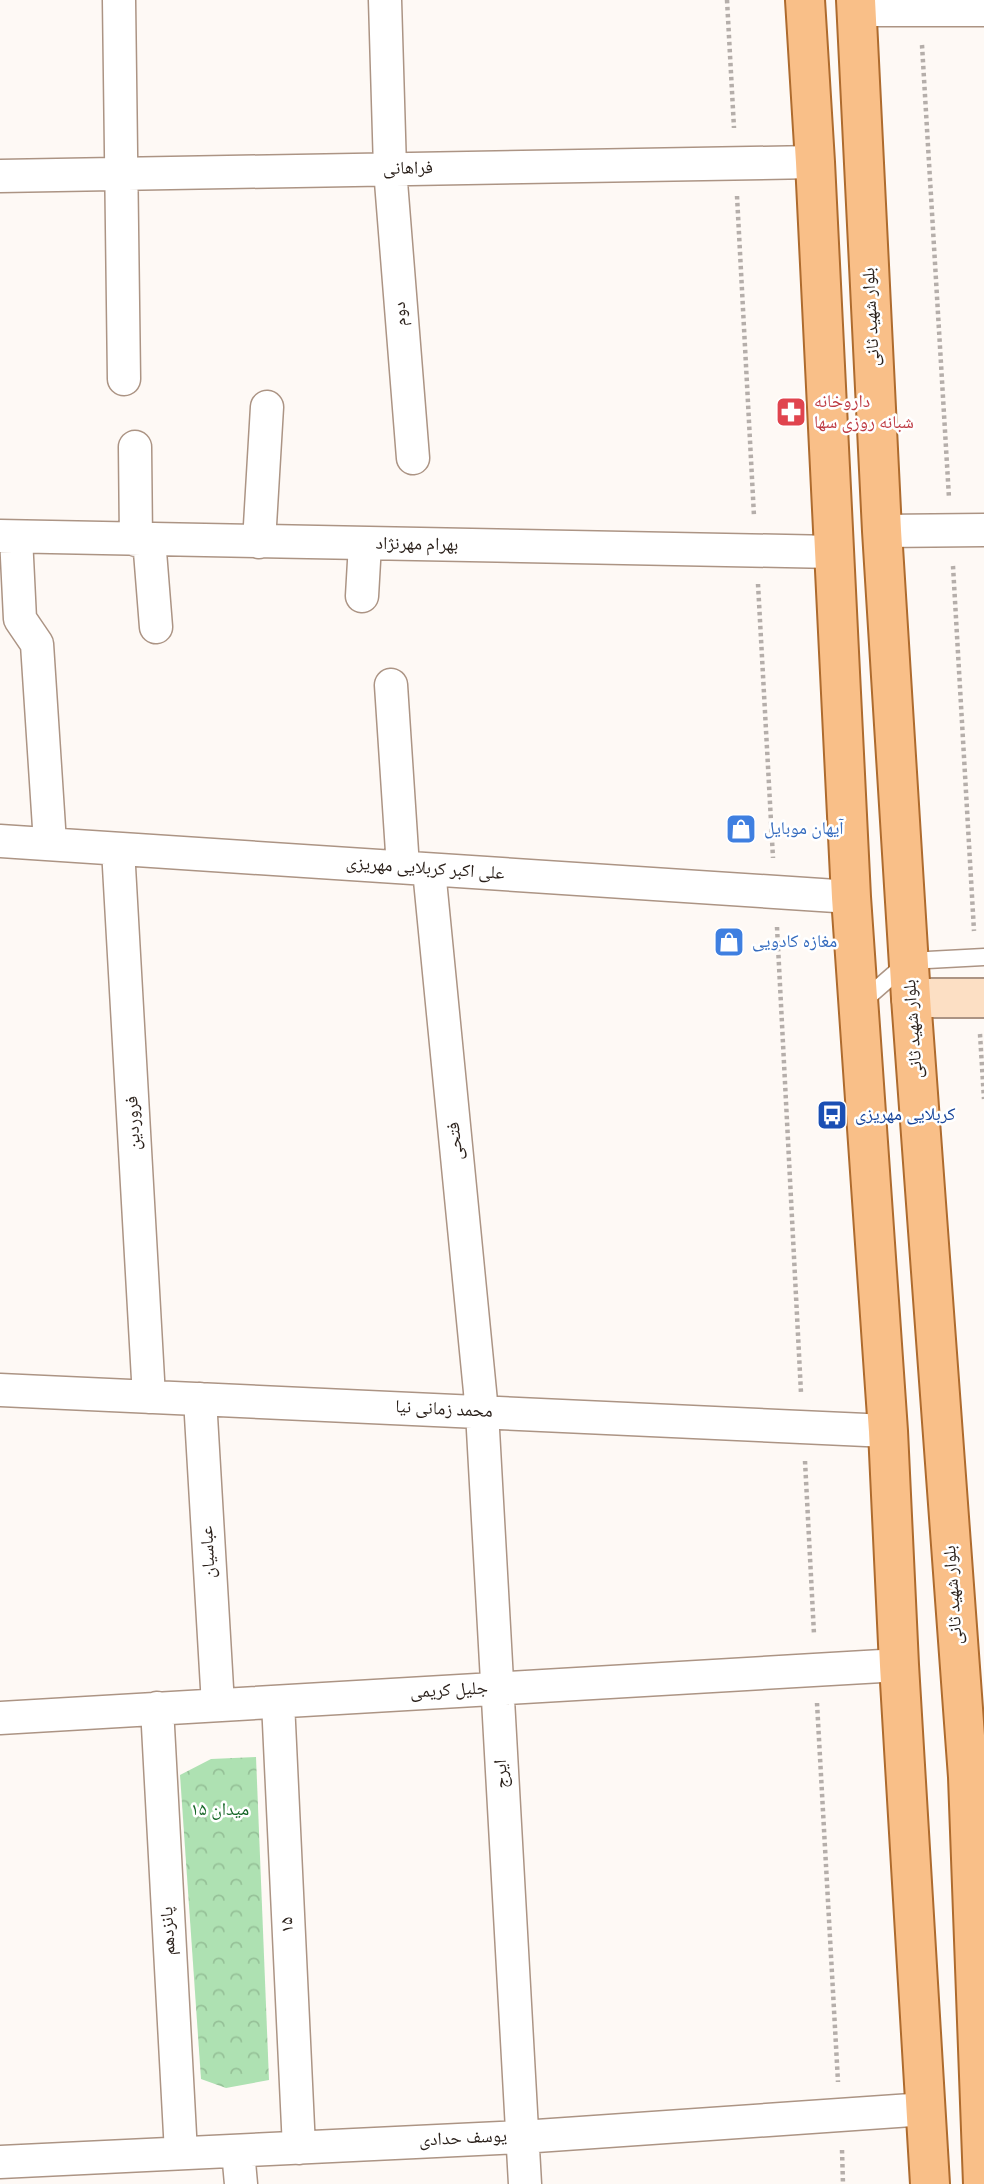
<svg xmlns="http://www.w3.org/2000/svg" width="984" height="2184" viewBox="0 0 984 2184" font-family="Overpass,'Noto Naskh Arabic',sans-serif">
<defs>
<pattern id="park-crowns" width="20" height="18" patternUnits="userSpaceOnUse" patternTransform="scale(1.75)"><rect width="20" height="18" fill="#aee1b2"/><path d="M2 6a3 3 0 1 1 6 0M12 15a3 3 0 1 1 6 0" fill="none" stroke="#96c198"/></pattern>
</defs>
<rect width="100%" height="100%" fill="#fef9f5"/>
<path fill="url(#park-crowns)" d="M256 1757 269 2080 226 2088 201 2079 180 1775 211 1759Z"/>
<g fill="none" stroke-linecap="round" stroke-linejoin="round">
<g stroke="#ac9484" stroke-width="19">
<path id="lane" d="M862 1002 909 961 984 957"/>
</g>
<g stroke="#ac9484" stroke-width="35">
<path id="street" d="M119 0 124 379
M385 0 390 169 413 458
M857 10H984
M0 176 815 162
M135 447 136 540
M882 531 984 530
M0 536 834 552
M16 537 20 619 37 644 50 843
M149 539 156 627
M259 542 267 407
M362 596 365 544
M391 685 403 867
M0 841 851 897
M118 849 149 1397
M429 870 482 1412 525 2184
M0 1390 888 1431
M200 1399 218 1705
M278 1702 299 2148
M157 1708 181 2153
M0 1718 899 1665
M238 2151 241 2184
M0 2162 522 2137 926 2109"/>
</g>
<g stroke="#ac9484" stroke-width="42">
<path id="secondary" d="M911 998H984"/>
</g>
<g stroke="#ae6b2e" stroke-width="42">
<path id="primary" d="M805 0 815 162 851 897 888 1431 899 1665 930 2184
M856 0 882 531 911 998 968 1777 983 2184"/>
</g>
<path stroke="#b5aeaa" stroke-width="4.5" stroke-dasharray="3.5 3.5" stroke-linecap="butt" d="M727 0 734 128
M922 45 949 498
M737 196 754 516
M953 566 974 931
M758 584 773 858
M777 927 801 1393
M980 1034 984 1099
M805 1461 814 1634
M817 1703 838 2082
M842 2150 843 2184"/>
<use href="#lane" stroke="#fff" stroke-width="16"/>
<use href="#street" stroke="#fff" stroke-width="32"/>
<use href="#secondary" stroke="#fcdfc4" stroke-width="38"/>
<use href="#primary" stroke="#f9bf88" stroke-width="38"/>
</g>
<defs>
<g id="pharmacy-square" transform="scale(1.575)"><rect x="-9" y="-9" width="18" height="18" rx="4" fill="#e0444e" stroke="#fff"/><path d="M-2-6h4v4h4v4h-4v4h-4v-4h-4v-4h4Z" fill="#fff"/></g>
<g id="shop-square" transform="scale(1.575)"><rect x="-9" y="-9" width="18" height="18" rx="4" fill="#3f7fe0" stroke="#fff"/><path d="M-5-2.5h2.3a2.7 3.5 0 0 1 5.4 0H5L5.5 6h-11ZM-1.5-2.5h3a1.5 2.3 0 0 0-3 0Z" fill="#fff"/></g>
<g id="bus-square" transform="scale(1.575)"><rect x="-9" y="-9" width="18" height="18" rx="4" fill="#1a4fb4" stroke="#fff"/><path d="M-5-6H5V4H4V6H2V4H-2V6H-4V4H-5ZM-3.5-4V0h7V-4ZM-3.5 1.2v1.5H-2V1.2ZM2 1.2v1.5H3.5V1.2Z" fill="#fff"/></g>
</defs>
<g fill-rule="evenodd">
<use href="#pharmacy-square" x="791" y="412"/>
<use href="#shop-square" x="741" y="829"/>
<use href="#shop-square" x="729" y="942"/>
<use href="#bus-square" x="832" y="1115"/>
</g>
<g text-anchor="middle" dominant-baseline="central" stroke-width="5" stroke-linejoin="round" paint-order="stroke">
<g font-size="18" fill="#291f19" stroke="#fff">
<text transform="translate(408 169) rotate(-1)">فراهانی</text>
<text transform="translate(401 314) rotate(-94)">دوم</text>
<text transform="translate(872 317) rotate(-93)">بلوار شهید ثانی</text>
<text transform="translate(417 545) rotate(1)">بهرام مهرنژاد</text>
<text transform="translate(425 869) rotate(4)">علی اکبر کربلایی مهریزی</text>
<text transform="translate(914 1029) rotate(-94)">بلوار شهید ثانی</text>
<text transform="translate(134 1123) rotate(-93)">فروردین</text>
<text transform="translate(456 1141) rotate(-96)">فتحی</text>
<text transform="translate(444 1410) rotate(3)">محمد زمانی نیا</text>
<text transform="translate(209 1552) rotate(-93)">عباسیان</text>
<text transform="translate(954 1595) rotate(-94)">بلوار شهید ثانی</text>
<text transform="translate(449 1691) rotate(-3)">جلیل کریمی</text>
<text transform="translate(502 1774) rotate(-93)">ایرج</text>
<text transform="translate(288 1925) rotate(-93)">۱۵</text>
<text transform="translate(169 1931) rotate(-93)">پانزدهم</text>
<text transform="translate(463 2139) rotate(-3)">یوسف حدادی</text>
</g>
<g font-size="18" fill="#be3a42" stroke="#fff" text-anchor="start">
<text x="814" y="402">داروخانه<tspan x="814" dy="21">شبانه روزی سها</tspan></text>
</g>
<g font-size="18" fill="#366cbe" stroke="#fff" text-anchor="start">
<text x="764" y="829">آیهان موبایل</text>
<text x="752" y="942">مغازه کادویی</text>
</g>
<g font-size="18" fill="#164399" stroke="#fff" text-anchor="start">
<text x="855" y="1115">کربلایی مهریزی</text>
</g>
<g font-size="18" fill="#156627" stroke="#fff">
<text x="220" y="1810">میدان ۱۵</text>
</g>
</g>
</svg>
